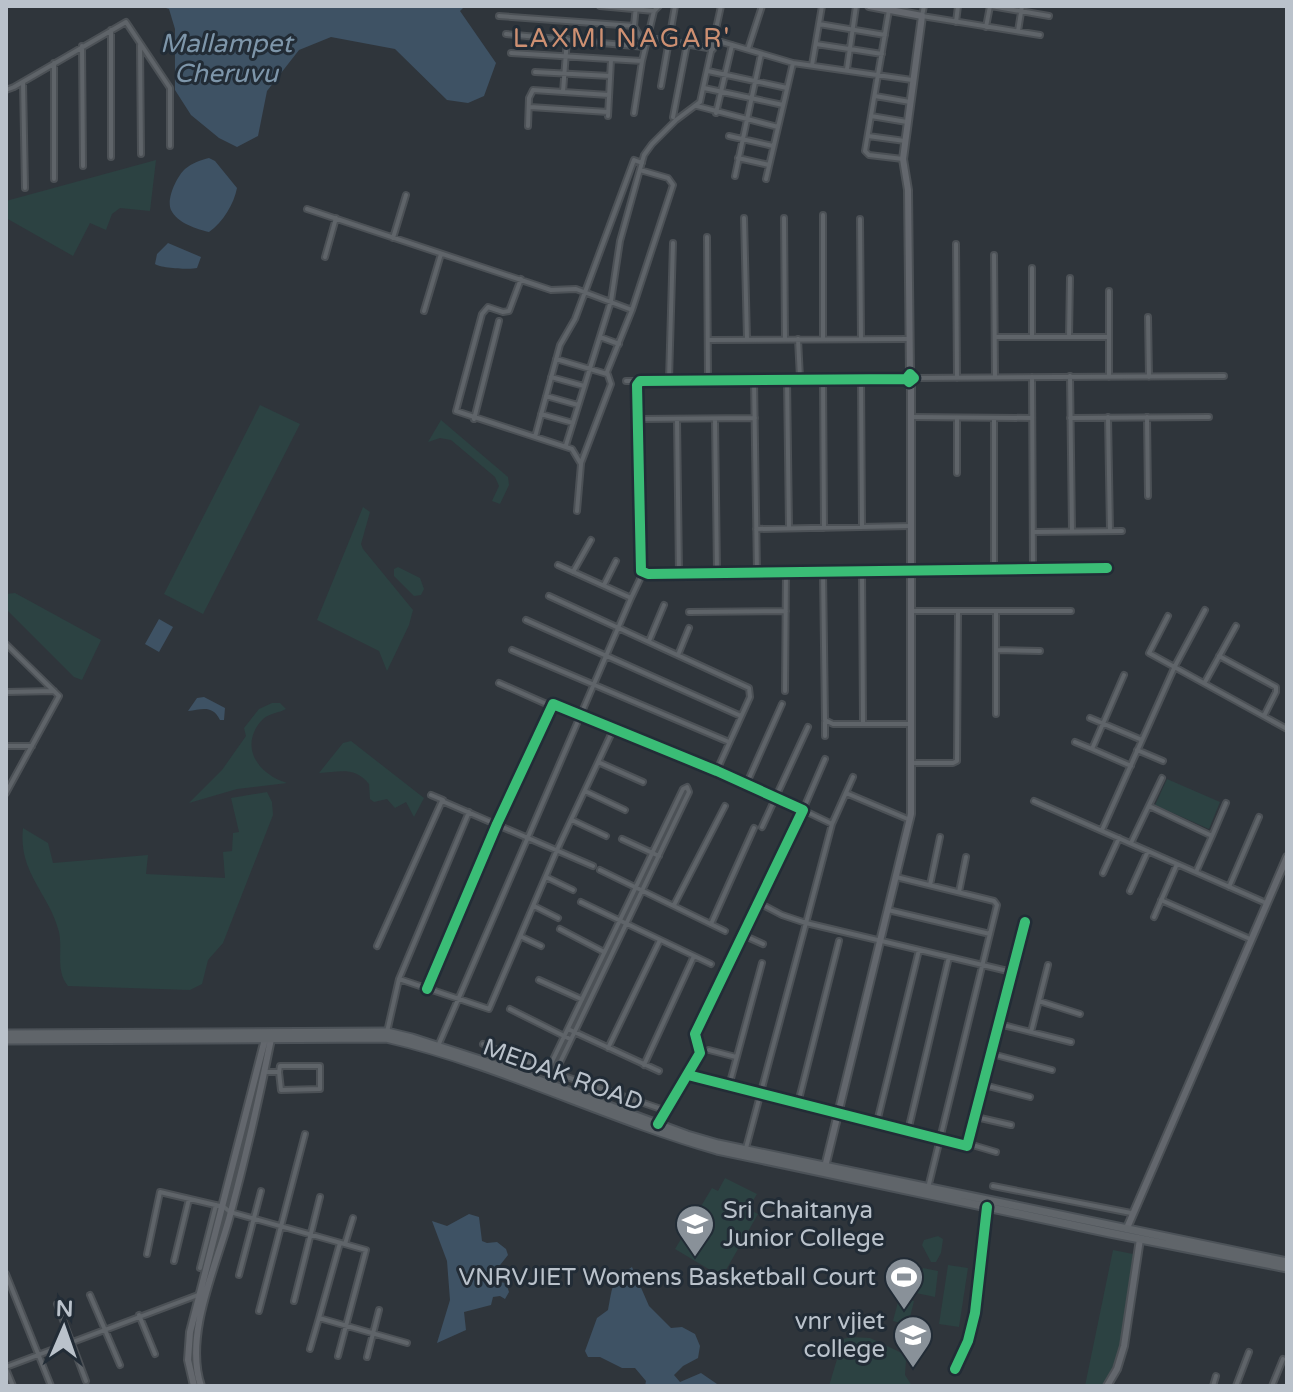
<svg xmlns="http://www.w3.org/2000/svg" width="1293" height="1392" viewBox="0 0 1293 1392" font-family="'Varela Round',sans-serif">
<rect width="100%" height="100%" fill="#2f353b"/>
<path fill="#2c4242" d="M156 160 150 211 120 208 112 214 106 230 90 223 73 256 6 218V201Z
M260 405 300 424 203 614 164 594Z
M441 420 508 477 509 485 500 504 492 501 499 486 495 477 451 440 440 438 428 442Z
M363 507 370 512 361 544 363 549 413 610 409 625 387 671 379 651 317 620Z
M398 567 420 578 424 589 421 595 414 596 394 576V569Z
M15 593 101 640 82 680 74 677 6 609V594Z
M272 703H280L286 709C279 713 270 713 263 719 238 745 257 774 287 783L237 789 189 803 222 770 246 736 244 728 259 709Z
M351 741 424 798 414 817 406 802 395 808 387 799 374 802 370 799 369 784C355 766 339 772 319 773L343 743Z
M1167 779 1220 802 1209 829 1155 805Z
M267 792 272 802 273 815 223 943 208 960 202 984 190 990 68 986C55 970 63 951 59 932 49 893 18 873 23 828L48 843 53 863 148 855 146 874 225 878 223 852 232 851 233 833 239 832 231 798Z
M725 1178 757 1194 748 1209 758 1214 722 1277 675 1249 712 1188 718 1191Z
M938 1236 943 1239 941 1253 936 1262H931L922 1245 924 1240Z
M1113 1250 1133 1254 1118 1358 1102 1386H1085Z
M948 1265 968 1268 959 1327 939 1324Z
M923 1268 938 1271 935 1297 897 1289 903 1281 912 1282 915 1278 919 1279Z
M899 1298 914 1301 908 1325 893 1321Z
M851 1337 870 1338 904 1354 906 1360 905 1375 912 1386H829L843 1339Z"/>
<path fill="#3e5264" d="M160 6H465L460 11 496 63 484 96 468 103 447 100 395 49 331 37 299 50 267 91 258 136 237 147 219 138 191 115 175 90V29L169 9Z
M209 158 215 161 237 188C234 204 223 222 209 232 197 229 177 223 171 210 166 199 177 176 185 169 192 163 201 160 209 158Z
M168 243 201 257 197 268C190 270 160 268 155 264L157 254Z
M159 619 173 627 159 652 145 644Z
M204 697 225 708 224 720H220C212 704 201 710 188 711L197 698Z
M469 1214 479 1217 482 1241 487 1243 497 1242 506 1249 508 1255 493 1274 492 1281 506 1283 509 1292 505 1299 500 1296 493 1297 491 1305 464 1312 466 1330 437 1343 450 1300 447 1261 432 1221 447 1226Z
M632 1267 649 1306 671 1328 682 1327 695 1334 700 1346 698 1358 683 1366 674 1375 680 1382 701 1373 717 1384 726 1386H645L646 1381 635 1368H622L600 1357H588L585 1351 597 1318 608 1310C613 1286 610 1282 632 1267Z"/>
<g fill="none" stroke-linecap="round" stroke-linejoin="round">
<g stroke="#4c5156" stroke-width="8">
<path id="street" d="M600 6 654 11 659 6
M636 6 634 26 640 36 713 49
M924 6 922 16 1040 35
M991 6 1049 16
M889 10 865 151 869 155 903 159
M499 16 634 26
M956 22 958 6
M819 24 885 35
M986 27 990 6
M1018 31 1022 6
M506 34 645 47
M715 40 793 63 912 80
M816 44 849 49
M140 45 141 154
M82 46 83 166
M748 49 762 6
M850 49 882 54
M511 53 642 61 654 11
M54 63V179
M812 65 822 6
M847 69 856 6
M708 71 787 88
M535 72 610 76
M23 82 25 188
M661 86 675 6
M704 88 783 105
M6 90 14 87 126 22 170 88V146
M563 92 567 39
M875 96 910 102
M697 106 778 127
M530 107 608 112
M634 113 642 61
M716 113 732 45
M608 116 611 60
M871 116 907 122
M673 117 687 44
M528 126 529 98 533 90 609 95
M729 136 773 146
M868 136 905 141
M111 157V30
M738 158 769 165
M735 176 761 54
M766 179 793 63
M307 209 551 290 576 289 632 310
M823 215V339
M744 218 747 339
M784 218 785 339
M860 219 861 339
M707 237 708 379
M393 238 406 195
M956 244 957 378
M994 255 995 377
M325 257 336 218
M1032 268V337
M521 279 509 311 503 312 488 307 482 314 456 411 572 449 581 464 577 511
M1109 291V377
M424 311 441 254
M1148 317 1149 377
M600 337 619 344
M995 337H1109
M1069 337 1070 278
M798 339 800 378
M708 340 909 339
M556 359 607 374
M1070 376 1072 531
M551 377 584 386
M1032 377 1033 569
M823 378 824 528
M861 378 862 527
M914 378 1224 376
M787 379 789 528
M906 379 640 381 637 385 641 571 648 574 1107 568
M669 380 673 243
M754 380 757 573
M626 381H637
M546 396 578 405
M541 414 573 423
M911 417 1032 418
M1108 417 1110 531
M1147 417 1148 496
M957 418V473
M994 418V569
M1070 418 1209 417
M474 419 499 321
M638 419 755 418
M677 419 679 574
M715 419 717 572
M535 437 560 345 575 319 634 160 642 163
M566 445 611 301 620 241 644 155 652 144 676 120 700 102 721 6
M581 463 611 384 607 372 632 310 673 185 668 178 640 170
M756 529 910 526
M1033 532 1122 531
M862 571 863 724
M573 572 591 540
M823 572 825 720 833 724H910
M604 585 616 561
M549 596 749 688 750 697 717 770
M631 598 640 579
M911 611H1071
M689 612 786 611
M1168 616 1149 653 1287 729
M526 620 741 716
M649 641 664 605
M6 644 59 696 6 793
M512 650 729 742
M996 650 1040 651
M678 655 689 628
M1219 656 1276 687V692L1264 716
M1124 675 1092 749 1131 766
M1205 682 1236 626
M499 683 551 706
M785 691 786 572
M6 692 54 691
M996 714V611
M1090 718 1142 740
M825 736V722
M1075 742 1092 749
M6 746H32
M1137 750 1163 761
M825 759 803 810 832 824
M598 762 643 782
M911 763H953L957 761 958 611
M746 785 782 704
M585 791 625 810
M846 793 910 820
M431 795 443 800
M1034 801 1266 903
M1149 806 1212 836 1196 872
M572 820 606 836
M762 827 808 727
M1102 830 1175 666 1205 610
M1212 836 1226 803
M622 839 659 856
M1131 843 1162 778
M600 870 725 931
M1103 873 1119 838
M546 877 573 890
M896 877 994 901 997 905 928 1188
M930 885 940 837
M1229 887 1259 817
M1130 891 1148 851
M959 892 966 857
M1161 900 1250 939
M581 902 711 964
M759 903 782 915 806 923 832 824 853 777
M674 905 725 806
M534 906 558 918
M888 910 990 934
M1154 917 1177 864
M711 924 754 828
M560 929 604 952
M743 935 763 944
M522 937 541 946
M377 946 442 801 593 866
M399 979 489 1009 557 850 613 730
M539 980 581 999
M427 989 497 824 553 704 717 771 803 810 695 1034 700 1053 658 1124
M1039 1001 1080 1014
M510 1009 570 1039
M999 1024 1071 1042
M568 1029 659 1071
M387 1032 399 979 469 812
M1031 1032 1048 965
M483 1044 547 1070
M438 1046 631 598 558 565
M608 1048 660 940
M709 1050 736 1057
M992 1054 1052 1070
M644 1065 694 956
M548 1070 683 789 687 787 689 792 555 1073
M264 1072H279L280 1066H320V1089L281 1090 279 1072
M555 1073 667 1111
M688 1075 967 1146 1025 922
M547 1083 551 1072
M984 1085 1030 1097
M729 1086 762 963
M798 1103 839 941
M976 1117 1011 1125
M877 1122 919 950
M908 1131 949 957
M969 1144 996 1152
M746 1148 806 923 1012 972
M993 1186 1131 1213
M340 1243 319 1318 407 1343
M345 1244 353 1218
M147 1254 160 1192 224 1207 230 1212 366 1250 338 1356
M174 1261 189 1199
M200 1268 216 1205
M6 1274 51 1386
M239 1275 261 1191
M90 1295 120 1365
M294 1301 320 1197
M57 1304 86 1381
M259 1311 305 1134
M139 1315 155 1354
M310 1349 319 1318
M367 1357 379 1310
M6 1367 198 1295
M6 1369 13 1386
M1213 1386 1216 1376
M1236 1386 1249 1352
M1272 1386 1283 1359"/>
</g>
<g stroke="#4c5156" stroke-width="10">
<path id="secondary" d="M869 6 922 16 903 159 908 190 910 374
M906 378a4 4 0 1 1 8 0a4 4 0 1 1-8 0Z
M825 1167 911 814V382
M1127 1228 1287 857
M194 1386 188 1360 190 1332 265 1039
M201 1386C184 1336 215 1269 229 1219 245 1160 259 1099 271 1039
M1107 1386 1117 1369 1124 1346 1140 1239"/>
</g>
<g stroke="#4c5258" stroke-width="11">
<path id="primary" d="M6 1034 387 1032 412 1038 517 1072 687 1135 718 1144 1287 1262
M6 1040 386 1038C499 1064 605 1118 717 1150L1110 1233 1287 1268"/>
</g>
<use href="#street" stroke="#5f6469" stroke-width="4"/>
<use href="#secondary" stroke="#63676d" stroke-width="6"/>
<use href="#primary" stroke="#60656a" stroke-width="7"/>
<g stroke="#222c36" stroke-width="15">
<path id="cycleway" d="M906 379 910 374 914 378 909 382 906 379 640 381 637 385 641 571 648 574 1107 568
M427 989 497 824 553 704 717 771 803 810 695 1034 700 1053 658 1124
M688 1075 967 1146 1025 922
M955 1369 968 1341 975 1313 987 1207"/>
</g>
<use href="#cycleway" stroke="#3abd76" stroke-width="10"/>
</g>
<defs>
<g id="university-pin" transform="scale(2)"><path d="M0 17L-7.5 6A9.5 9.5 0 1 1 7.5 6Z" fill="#899199" stroke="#222c36"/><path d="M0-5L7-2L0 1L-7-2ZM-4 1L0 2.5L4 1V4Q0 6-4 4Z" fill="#fff"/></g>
<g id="stadium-pin" transform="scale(2)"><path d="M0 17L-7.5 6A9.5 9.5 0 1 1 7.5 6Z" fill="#899199" stroke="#222c36"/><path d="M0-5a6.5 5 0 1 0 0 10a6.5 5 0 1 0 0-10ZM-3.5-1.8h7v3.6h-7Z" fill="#fff"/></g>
</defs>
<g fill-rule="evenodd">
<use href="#university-pin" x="695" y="1224"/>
<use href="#stadium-pin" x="904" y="1277"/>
<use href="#university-pin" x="913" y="1335"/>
</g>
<g text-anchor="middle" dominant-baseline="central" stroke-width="6" stroke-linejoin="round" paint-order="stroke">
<g font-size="24" fill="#bac2cb" stroke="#222c36">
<text transform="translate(563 1075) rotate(20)">MEDAK ROAD</text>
</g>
<g font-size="24" fill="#bac2cb" stroke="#222c36" text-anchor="end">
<text x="723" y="1210" text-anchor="start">Sri Chaitanya<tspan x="723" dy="28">Junior College</tspan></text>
<text x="876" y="1277">VNRVJIET Womens Basketball Court</text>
<text x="885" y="1321">vnr vjiet<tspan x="885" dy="28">college</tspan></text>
</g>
<g font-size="26" letter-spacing="2" fill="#ce9072" stroke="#222c36">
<text x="622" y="38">LAXMI NAGAR'</text>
</g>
<g font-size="26" font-style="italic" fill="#7e96aa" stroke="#222c36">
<text x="226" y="43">Mallampet<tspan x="226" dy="30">Cheruvu</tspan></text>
</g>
</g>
<rect width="1293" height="1392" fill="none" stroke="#bac2cb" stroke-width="16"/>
<g transform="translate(64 1328) rotate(2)" stroke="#222c36" stroke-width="6" paint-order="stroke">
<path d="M0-6L14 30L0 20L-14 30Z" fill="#bac2cb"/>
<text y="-12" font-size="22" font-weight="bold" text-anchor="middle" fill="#bac2cb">N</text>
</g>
</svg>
